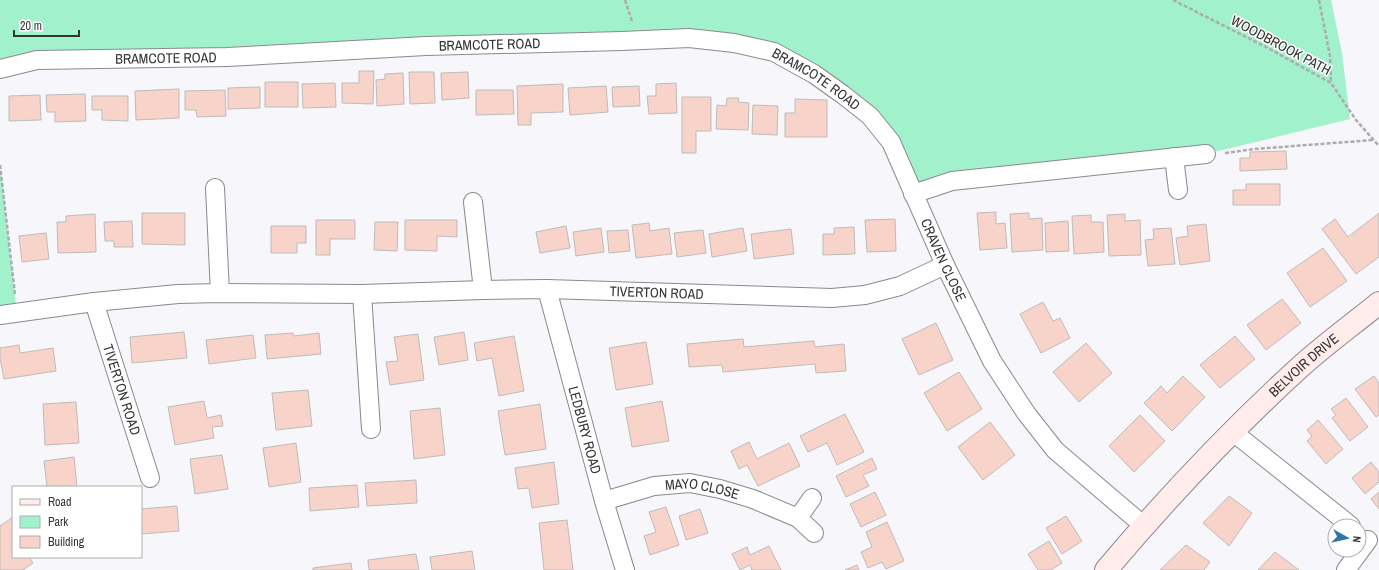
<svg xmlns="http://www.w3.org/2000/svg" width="1379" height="570" viewBox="0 0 1379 570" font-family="'Archivo Narrow',sans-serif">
<rect width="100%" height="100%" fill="#f7f6fa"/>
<path fill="#a2f1cd" d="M0 0H1331L1342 53 1350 119 1206 154 913 194 891 142 828 84 742 44 0 61Z
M0 165 17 313 0 315Z"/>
<path fill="#f8d3c9" stroke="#bfbbb9" d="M359 71H374L373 104 342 103V83H359Z
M409 72H434L435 103 410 104Z
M468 72 469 98 442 100 441 73Z
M403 73 404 104 377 106 376 80 385 79V74Z
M265 82H298V107H265Z
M335 83 336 107 303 108 302 84Z
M676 83 677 113 649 114 647 96H656V84Z
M563 84V112L531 113V125H518L517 86Z
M606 86 608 112 570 115 568 88Z
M639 86 640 106 613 107 612 87Z
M260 87V108L228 109V88Z
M179 89V118L136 120 135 91Z
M225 90 226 116 197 117 196 110H185V91Z
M476 90H513L514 114 476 115Z
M85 94 86 121 55 122V112H47L46 95Z
M40 95 41 120 9 121V96Z
M92 96H128V121L102 120V110H92Z
M682 97H711V131H696V153H682Z
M727 98H739L738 102 749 103 748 130 716 129 717 105 726 106Z
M795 99 827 100V137H785V113H795Z
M753 105 778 106 777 135 752 134Z
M1286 151 1287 169 1240 171V158H1250V152Z
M1246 184H1280V205H1233V190H1246Z
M996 212V224L1005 223 1007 248 980 250 977 213Z
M142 213H185V245L142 244Z
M1029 213V219L1042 218 1043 250 1012 252 1010 214Z
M1379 213V257L1356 274 1322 229 1335 219 1348 237Z
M95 214 96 252 58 253 57 222H66V216Z
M1125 214V221L1140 220 1141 255 1109 256 1107 215Z
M1091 215V222H1103L1104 252 1074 254 1072 216Z
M895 219 896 251 867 252 865 220Z
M316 220H355V239H330V255H316Z
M405 220H457V237L437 236V251L405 250Z
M132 221 133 247H114V241H105L104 222Z
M1068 221 1069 251 1046 252 1045 223Z
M375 222H398L397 251 374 250Z
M649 223 650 231 669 228 672 254 636 258 632 225Z
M1206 224 1210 261 1180 265 1176 238 1188 236 1187 226Z
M271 226H306V243H297V253H271Z
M566 226 570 248 540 253 536 232Z
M854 227 855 254 823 255V234H834V228Z
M601 228 604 252 576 256 573 232Z
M743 228 747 251 712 257 709 234Z
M1171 228 1175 264 1148 266 1145 240 1154 239 1153 229Z
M791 229 794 254 754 259 751 234Z
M628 230 630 251 609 253 607 231Z
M703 230 706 253 677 257 674 233Z
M46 233 49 259 22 262 19 236Z
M1323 248 1347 281 1310 307 1287 273Z
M1282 299 1301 323 1266 350 1247 325Z
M1043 302 1053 321 1060 318 1070 338 1041 353 1020 314Z
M936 323 953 360 919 375 902 339Z
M184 332 187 358 132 363 130 337Z
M464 332 468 360 439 365 434 337Z
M293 333 294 336 319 333 321 354 267 359 265 335Z
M418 334 424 380 390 385 386 362 398 361 394 337Z
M253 335 256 358 209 364 206 340Z
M514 336 524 391 499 396 492 358 477 361 474 343Z
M1235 336 1255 359 1220 388 1200 365Z
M743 339 744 347 814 341 815 347 844 344 846 371 816 373 815 364 723 372 722 365 689 367 687 344Z
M646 342 653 384 616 390 609 348Z
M1086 343 1112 373 1079 402 1053 372Z
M19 345 20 353 53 348 56 371 4 379 0 358V348Z
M959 372 982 409 947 431 924 393Z
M1183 376 1205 397 1172 431 1144 403 1161 386 1167 393Z
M1374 376 1379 383V415L1376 417 1355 389Z
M308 390 312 426 276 430 272 393Z
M1346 398 1368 427 1350 441 1332 418 1336 415 1331 409Z
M204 401 207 418 221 415 223 426 212 427 214 438 175 445 168 407Z
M662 401 669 441 632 447 625 408Z
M76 402 79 443 45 445 43 404Z
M540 404 546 449 505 455 498 411Z
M440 408 445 455 414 459 410 411Z
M845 414 864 452 837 465 827 443 808 452 800 436Z
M1140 415 1165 441 1134 472 1109 446Z
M1318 420 1343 449 1326 464 1307 441 1312 436 1307 430Z
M990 422 1015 455 983 480 958 447Z
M749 442 757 459 789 443 800 466 758 486 747 465 739 469 731 451Z
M296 443 301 482 269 487 263 448Z
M222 455 228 489 195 494 190 459Z
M74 457 77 487H47L44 461Z
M872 458 877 469 863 475 869 486 846 497 836 476Z
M554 462 559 504 532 508 529 488 518 489 515 468Z
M1371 462 1379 472V482L1365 494 1352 478Z
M416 480 417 503 367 506 365 483Z
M357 485 359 507 310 511 309 488Z
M875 492 886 515 861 527 850 504Z
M1379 492V509L1371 499Z
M1229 496 1252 513 1229 546 1203 523Z
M177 506 179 531 141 534V509Z
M666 507 679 545 650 555 644 536 656 532 649 512Z
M700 509 708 533 686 540 679 516Z
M1066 516 1082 541 1062 554 1046 528Z
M13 517V557H29L33 563 23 570H0V526Z
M567 520 573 570H544L539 523Z
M887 522 904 561 886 569 882 562 868 568 861 552 872 547 866 532Z
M1049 541 1062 563 1051 570H1038L1028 554Z
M1186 545 1210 562 1204 570H1160Z
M769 546 781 570H752L750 565 740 570 732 554 747 547 750 555Z
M472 551 475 570H432L430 557Z
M1275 552 1299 570H1258Z
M416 554 419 570H369L368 560Z
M351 563 352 570H313V568Z
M857 565 859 570H845Z"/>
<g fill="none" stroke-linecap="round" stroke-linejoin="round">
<g stroke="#8a898d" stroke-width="20">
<g id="street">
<path id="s1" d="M0 69 37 60 227 57 426 46 622 41 689 38 734 43 774 52 814 74 842 94 870 116 891 142 945 265 992 361 1026 413 1055 450 1144 526"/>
<path d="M1174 157 1178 190"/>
<path d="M215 188 220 293"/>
<path d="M913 194 952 181 1206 154"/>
<path d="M473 202 483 290"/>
<path id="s2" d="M547 289 604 501 625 570"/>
<path d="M362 294 371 429"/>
<path id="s3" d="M94 302 150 478"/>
<path id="s4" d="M0 315 94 302 178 294 220 293 362 294 483 290 547 289 832 298 865 295 900 286 945 265"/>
<path d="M1233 432 1351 526"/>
<path id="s5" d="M604 501 654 486 690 483 720 489 753 499 798 518 814 533"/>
<path d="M798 518 812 498"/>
<path d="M1346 570 1368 540"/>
</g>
</g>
<g stroke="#8a898d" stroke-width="24">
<g id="secondary">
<path id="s6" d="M1106 570C1166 499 1230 431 1299 368 1324 345 1352 325 1379 303"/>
</g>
</g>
<path stroke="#acabae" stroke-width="2.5" stroke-dasharray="4 2" stroke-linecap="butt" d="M625 0 632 21
M1173 0 1266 47 1331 83 1356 120 1379 146
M1319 0 1330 56 1331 83
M1225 153 1255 149 1373 140
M0 165 15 294"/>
<use href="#street" stroke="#fff" stroke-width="18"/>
<use href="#secondary" stroke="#ffeceb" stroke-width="22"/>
</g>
<g text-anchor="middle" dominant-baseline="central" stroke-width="3" stroke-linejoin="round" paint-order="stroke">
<g font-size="14" fill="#343435" stroke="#fff">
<text stroke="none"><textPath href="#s1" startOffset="491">BRAMCOTE ROAD</textPath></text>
<text transform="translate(1281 45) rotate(28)">WOODBROOK PATH</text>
<text stroke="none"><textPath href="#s1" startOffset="167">BRAMCOTE ROAD</textPath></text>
<text stroke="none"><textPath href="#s1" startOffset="827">BRAMCOTE ROAD</textPath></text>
<text stroke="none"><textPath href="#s1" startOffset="1055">CRAVEN CLOSE</textPath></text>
<text stroke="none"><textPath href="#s4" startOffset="658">TIVERTON ROAD</textPath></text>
<text stroke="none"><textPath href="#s6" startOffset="285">BELVOIR DRIVE</textPath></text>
<text stroke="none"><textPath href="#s3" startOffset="92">TIVERTON ROAD</textPath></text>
<text stroke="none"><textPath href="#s2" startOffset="146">LEDBURY ROAD</textPath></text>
<text stroke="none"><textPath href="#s5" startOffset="101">MAYO CLOSE</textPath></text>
</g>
</g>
<rect x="12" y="486" width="130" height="72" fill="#ffffff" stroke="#aeaeae"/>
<rect x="20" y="499" width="20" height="6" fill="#ffeceb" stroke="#aeaeae"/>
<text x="48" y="506" font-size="12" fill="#343435">Road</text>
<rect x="20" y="516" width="20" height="12" fill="#a2f1cd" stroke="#aeaeae"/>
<text x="48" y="526" font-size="12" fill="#343435">Park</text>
<rect x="20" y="536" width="20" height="12" fill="#f8d3c9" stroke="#aeaeae"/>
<text x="48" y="546" font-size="12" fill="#343435">Building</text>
<g transform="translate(1347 538) rotate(98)"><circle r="19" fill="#ffffff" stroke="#aeaeae"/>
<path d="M0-3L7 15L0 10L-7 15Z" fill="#3275ab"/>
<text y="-6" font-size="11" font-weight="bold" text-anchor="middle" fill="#343435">N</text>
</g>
<path d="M14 30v6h65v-6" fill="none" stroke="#343435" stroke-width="2"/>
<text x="20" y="30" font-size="12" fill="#343435" stroke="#ffffff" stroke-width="3" paint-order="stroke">20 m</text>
</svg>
